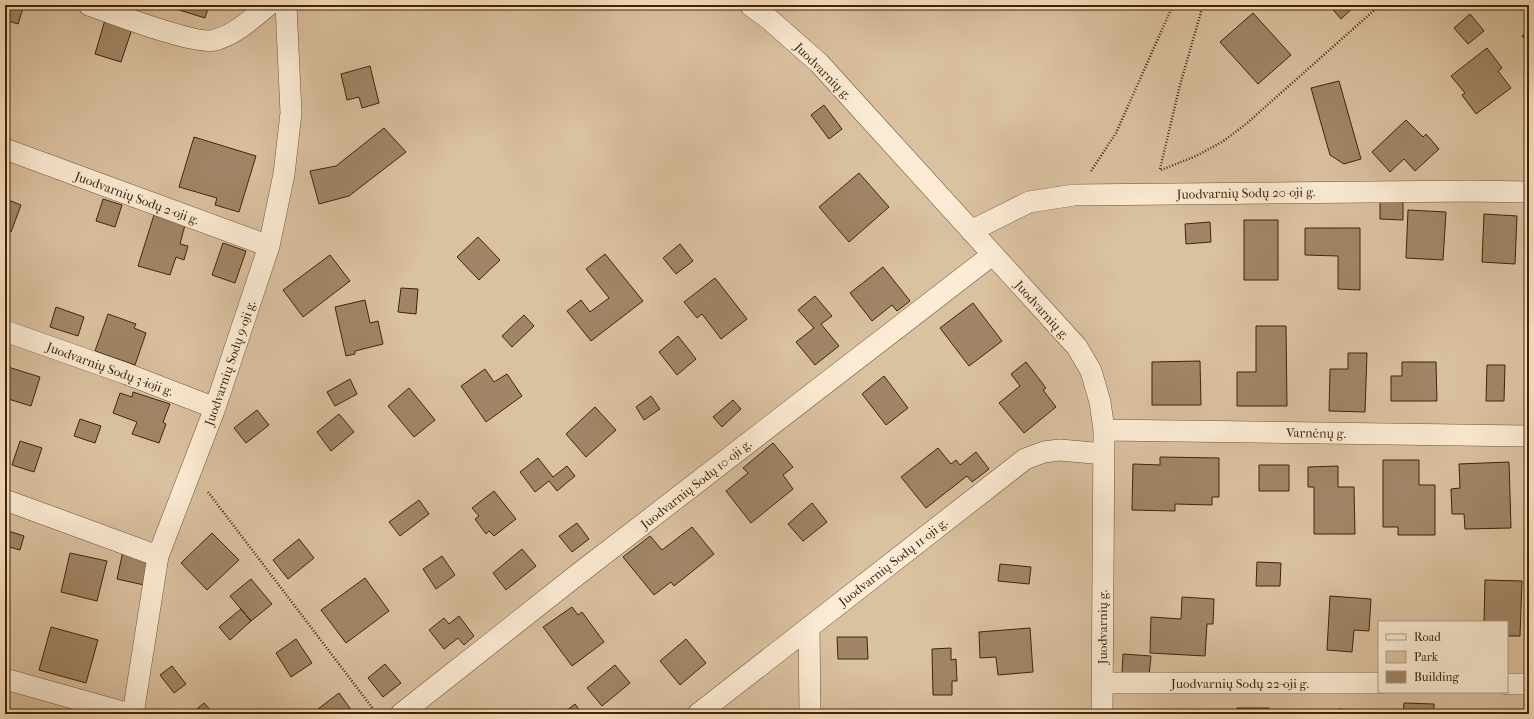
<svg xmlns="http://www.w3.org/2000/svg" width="1534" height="719" viewBox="0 0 1534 719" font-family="'IM FELL French Canon',serif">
<rect width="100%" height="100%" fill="#fae1bf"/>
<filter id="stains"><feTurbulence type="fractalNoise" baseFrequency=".005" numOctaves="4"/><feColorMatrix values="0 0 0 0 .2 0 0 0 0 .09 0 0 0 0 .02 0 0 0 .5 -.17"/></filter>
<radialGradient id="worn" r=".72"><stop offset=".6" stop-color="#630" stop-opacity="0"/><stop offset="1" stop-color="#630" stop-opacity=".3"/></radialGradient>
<path fill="#dac1a0" stroke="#8c7254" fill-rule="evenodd" d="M5 5H1529V714H5ZM1379 622H1507V692H1379Z"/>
<path fill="#a08667" stroke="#3f2408" d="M5 5H24L18 24 5 20Z
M163 5H209L205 18Z
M1329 5H1356L1341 19Z
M1253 13 1291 55 1258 84 1220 42Z
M1470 14 1484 31 1468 44 1454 28Z
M105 20 132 29 121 62 95 54Z
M1529 31V45L1522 36Z
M1487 48 1502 68 1498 71 1511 88 1476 114 1462 95 1465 93 1451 76Z
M370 66 379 103 362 108 359 97 347 100 341 74Z
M1339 81 1361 159 1344 164 1330 155 1311 88Z
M824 105 842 129 829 139 811 115Z
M1406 120 1423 137 1426 134 1439 149 1415 171 1404 159 1390 172 1372 152Z
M384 128 406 152 349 196 319 204 310 171 336 166Z
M194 137 256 156 239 212 215 205 217 198 179 187Z
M859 173 889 207 849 242 819 207Z
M6 199 21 205 11 232 5 230Z
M103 199 122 205 115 227 96 221Z
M1380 201H1403V220L1380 219Z
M1408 210 1446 212 1443 260 1406 258Z
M1484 214 1517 216 1515 264 1482 262Z
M154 215 185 225 180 244 188 246 184 260 176 257 170 275 138 266Z
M1244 220H1278V280H1244Z
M1210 222 1211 242 1186 244 1185 224Z
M1305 228H1360V290L1338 289V256L1305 255Z
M478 237 500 260 479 280 457 257Z
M223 243 246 251 235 283 212 275Z
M680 244 693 261 676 274 663 258Z
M605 254 643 301 591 341 567 311 581 300 590 312 609 298 586 269Z
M330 255 350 281 303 317 283 290Z
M883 267 910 301 897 311 892 305 872 321 850 293Z
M715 278 747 319 721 339 702 314 697 318 684 302Z
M401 288 418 289 416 314 398 312Z
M815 296 832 316 821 324 839 346 815 365 796 342 814 328 798 310Z
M365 300 370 323 378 321 383 344 355 351V354L346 356 335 307Z
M973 303 1002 341 969 366 940 328Z
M56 307 84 317 78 336 50 327Z
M108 314 136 324 134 328 146 333 135 365 95 351Z
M524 315 534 326 512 347 502 336Z
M1256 326H1286L1287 406H1237V372H1256Z
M678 336 696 359 677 375 659 352Z
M1348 353H1367L1365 412 1329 411 1330 369H1348Z
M1200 361 1201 405H1152V362Z
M1026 362 1046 388 1043 390 1056 407 1024 433 999 403 1020 386 1011 374Z
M1402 362H1436L1437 401H1391V376H1402Z
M1487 365H1505L1504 401H1486Z
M5 366 40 377 31 406 5 398Z
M485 369 494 382 507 374 522 396 486 422 461 386Z
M884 376 908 408 886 425 862 394Z
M350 379 357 394 335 406 327 392Z
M409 388 435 420 414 437 388 406Z
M133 392 170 404 163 422 166 424 159 443 132 434 137 422 113 413 120 393 132 397Z
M651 396 660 409 644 420 636 407Z
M733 400 741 409 722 427 713 417Z
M595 407 616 430 586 457 566 434Z
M257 410 269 425 246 443 234 428Z
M339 414 354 432 331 451 317 432Z
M80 419 101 426 95 443 74 436Z
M20 441 42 448 34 472 12 465Z
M773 443 793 467 783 475 793 489 751 523 726 491 748 473 743 468Z
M938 448 951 464 956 460 960 465 976 452 989 469 972 482 967 476 926 508 901 477Z
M1160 457 1219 458V497H1212V505L1175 504V511L1132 510 1133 464 1160 465Z
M538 458 553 477 567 466 575 476 557 491 549 481 535 492 520 472Z
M1383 460H1419V485H1435V535H1398V527H1383Z
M1509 462 1511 528 1465 529 1464 514H1452L1451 489 1460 488 1459 464Z
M1259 465H1289V491H1259Z
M1338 466V487H1354L1355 534H1314V487H1308V467Z
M494 491 516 519 494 536 489 531 486 534 475 519 479 516 472 508Z
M419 500 429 514 400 536 389 522Z
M812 503 827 522 803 541 788 524Z
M577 523 589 539 572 552 559 536Z
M692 527 714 554 674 586 671 582 654 595 623 557 650 536 662 550Z
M5 530 24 536 20 550 9 547 5 558Z
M212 533 239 560 207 590 181 563Z
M299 539 314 558 288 579 273 560Z
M522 549 536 566 506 590 493 573Z
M123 551 144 557 148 566 144 585 117 579Z
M70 553 107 561 97 601 61 592Z
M442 556 455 575 436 589 423 569Z
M1257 562 1281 563 1280 586H1256Z
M1000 564 1031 567 1029 584 998 581Z
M365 578 389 611 346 643 321 610Z
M251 579 272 604 251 621 230 596Z
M1485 580 1522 581 1520 636H1507V622H1484Z
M1526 594H1529V659H1525Z
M1330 596 1371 599 1369 631 1354 630 1352 652 1327 650Z
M1182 597 1214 599 1213 624H1207L1205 656 1150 653 1151 617 1181 619Z
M572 607 578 615 582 612 604 642 572 666 543 627Z
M241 609 251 621 230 640 219 627Z
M459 616 474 636 464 645 458 638 444 649 429 630 444 618 449 624Z
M51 627 98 640 86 683 39 670Z
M1030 628 1033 672 998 675 996 657 980 658 979 632Z
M837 637H867L868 659H838Z
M296 639 312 663 291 677 276 653Z
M686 639 706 663 680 685 660 661Z
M951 648V660L956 659 957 681H952V695H933L932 649Z
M1123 654 1151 656 1149 676 1122 674Z
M385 664 401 683 383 697 368 678Z
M615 665 630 683 602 706 587 688Z
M172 666 186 684 174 693 160 675Z
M339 693 354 714H322L318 709Z
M204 703 214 714H191Z
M1404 703 1434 704V714H1403Z
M575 704 582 714H562Z
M1237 708H1269V714H1236Z
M1338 709 1361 710 1360 714H1338Z
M1030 711V714H994Z"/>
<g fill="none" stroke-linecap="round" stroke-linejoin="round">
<g stroke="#6e5336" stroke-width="22">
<path id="street" d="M89 5C112 13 197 46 215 40 237 34 252 18 269 5
M750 5 770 20 819 63 1077 347 1091 371 1100 402 1104 430 1102 714
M5 149 269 246
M971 231 1029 202 1074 195 1471 191 1529 192
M5 331 127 374 215 408
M1104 430 1529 436
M5 500 158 556
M809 628 810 714
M5 679 130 714
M1102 683H1379
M1507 684H1529
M133 714 158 556 215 408 269 246 284 174 291 113 286 5
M401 714 577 575 992 255
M698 714 1025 459 1044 452 1060 450 1104 454"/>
</g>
<path stroke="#3f2408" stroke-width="2.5" stroke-dasharray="1 2" stroke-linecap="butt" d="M1160 169 1180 85 1203 5
M1161 170 1196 156 1222 142 1246 124 1380 5
M1091 171 1116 133 1173 5
M208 492 377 714"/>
<use href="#street" stroke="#fcecd5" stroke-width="21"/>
</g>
<g text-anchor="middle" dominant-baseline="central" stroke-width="3.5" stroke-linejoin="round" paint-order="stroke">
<g font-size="13" fill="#3f2408" stroke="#fcecd5">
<text transform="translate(823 71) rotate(45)">Juodvarnių g.</text>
<text transform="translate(1246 193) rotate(-1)">Juodvarnių Sodų 20-oji g.</text>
<text transform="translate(137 198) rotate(20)">Juodvarnių Sodų 2-oji g.</text>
<text transform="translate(1042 310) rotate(48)">Juodvarnių g.</text>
<text transform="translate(230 363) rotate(-71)">Juodvarnių Sodų 9-oji g.</text>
<text transform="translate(110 369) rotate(20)">Juodvarnių Sodų 3-ioji g.</text>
<text transform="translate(1316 433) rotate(1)">Varnėnų g.</text>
<text transform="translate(696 484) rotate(-38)">Juodvarnių Sodų 10-oji g.</text>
<text transform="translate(893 562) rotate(-38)">Juodvarnių Sodų 11-oji g.</text>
<text transform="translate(1102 627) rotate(-90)">Juodvarnių g.</text>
<text x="1240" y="683">Juodvarnių Sodų 22-oji g.</text>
</g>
</g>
<rect width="1534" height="719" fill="none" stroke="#fae1bf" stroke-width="20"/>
<rect x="6" y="6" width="1522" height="707" fill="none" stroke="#3f2408" stroke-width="2"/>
<rect x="10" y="10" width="1514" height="699" fill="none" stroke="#3f2408"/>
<rect x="1378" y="621" width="130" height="72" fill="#fcecd5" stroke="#b09c83"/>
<rect x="1386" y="634" width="20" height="6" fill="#fcecd5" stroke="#b09c83"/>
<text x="1414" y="641" font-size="12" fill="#3f2408">Road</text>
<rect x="1386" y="651" width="20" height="12" fill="#dac1a0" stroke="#b09c83"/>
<text x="1414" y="661" font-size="12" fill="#3f2408">Park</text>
<rect x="1386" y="671" width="20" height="12" fill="#a08667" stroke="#b09c83"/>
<text x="1414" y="681" font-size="12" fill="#3f2408">Building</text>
<rect width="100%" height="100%" filter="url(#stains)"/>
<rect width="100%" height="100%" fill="url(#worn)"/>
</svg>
